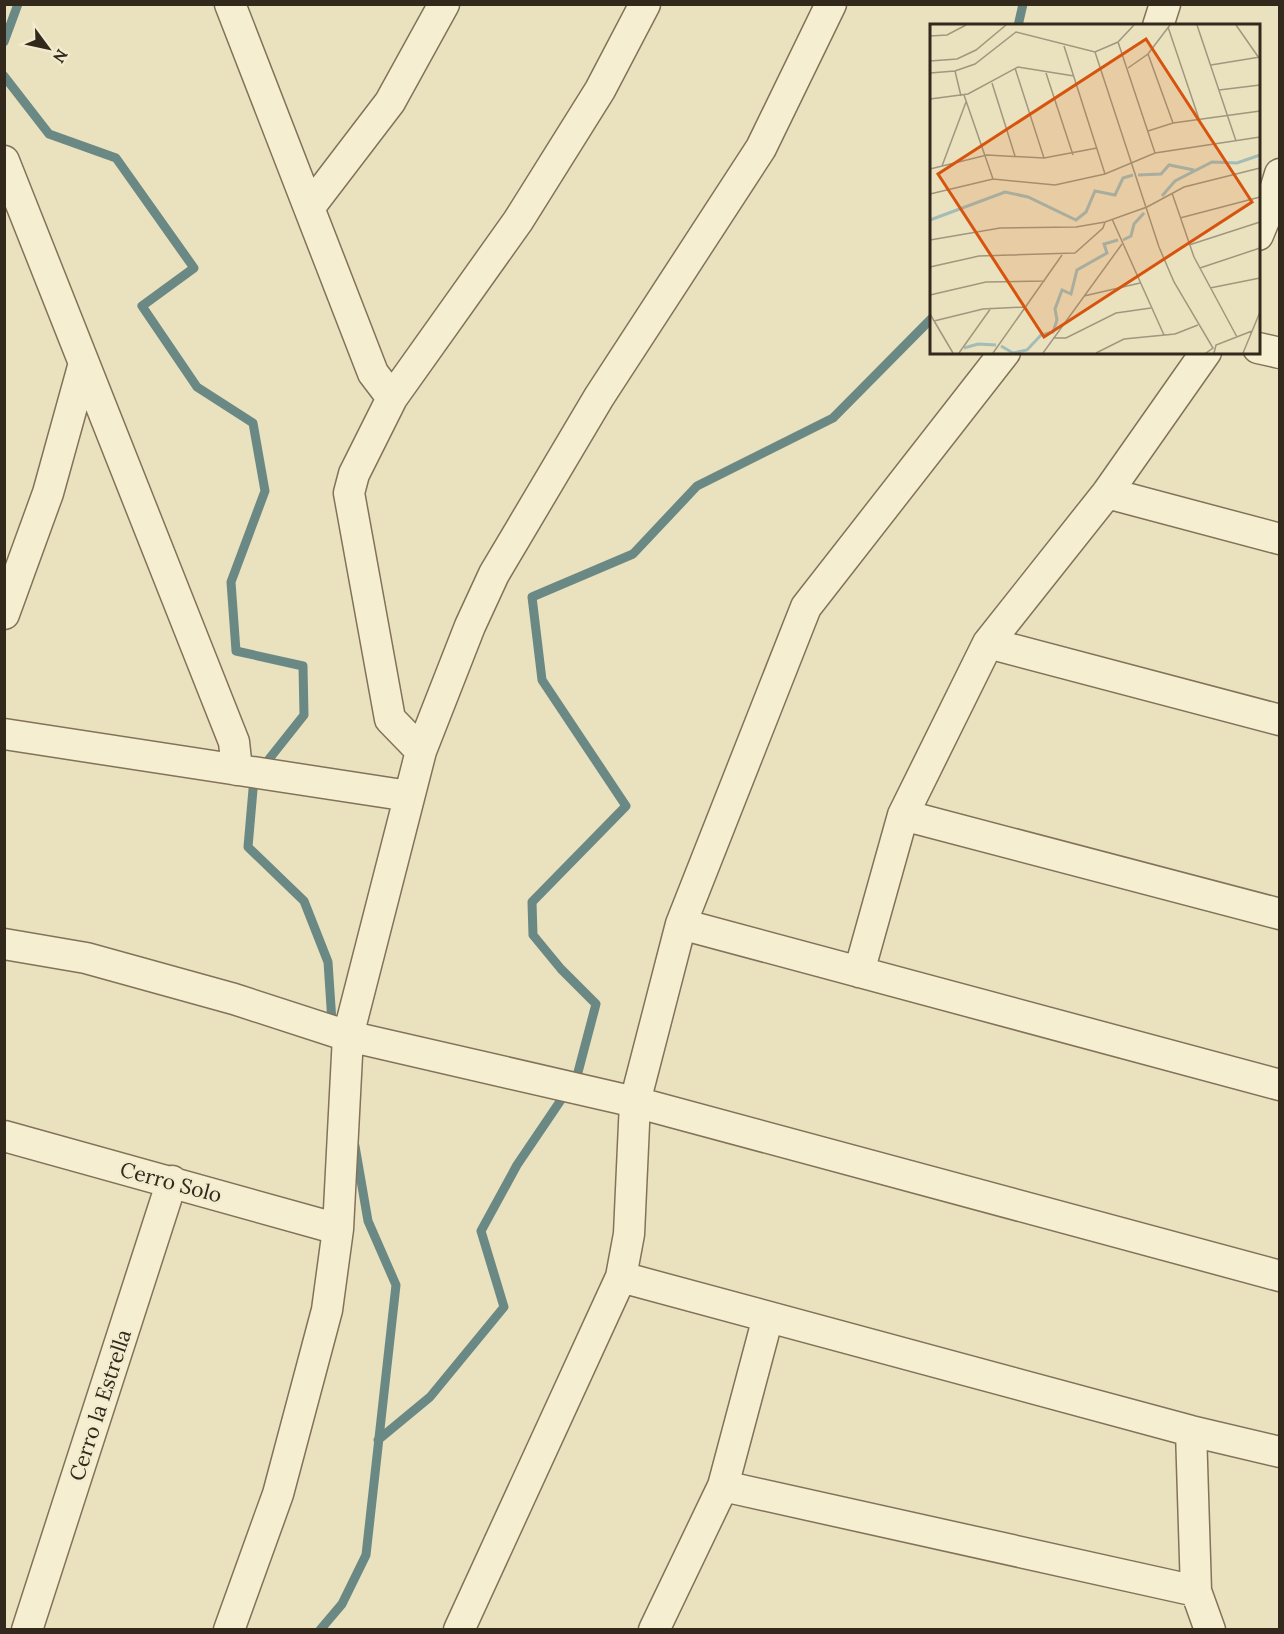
<svg xmlns="http://www.w3.org/2000/svg" width="1284" height="1634" viewBox="0 0 1284 1634" font-family="Lora,serif">
<rect width="100%" height="100%" fill="#eae1bf"/>
<g fill="none" stroke-linecap="round" stroke-linejoin="round">
<path stroke="#6a8984" stroke-width="9" d="M1018 26 1023 4
M4 42 18 4
M4 76 49 134 116 158 194 268 142 306 197 387 253 423 265 491 231 582 236 651 303 666 304 715 254 778 248 847 304 901 328 962 332 1022
M577 1076 596 1004 561 969 533 935 532 902 626 806 542 680 532 597 633 554 697 486 833 418 932 318
M378 1440 430 1397 504 1307 481 1231 517 1165 563 1097
M320 1630 342 1604 366 1555 396 1285 368 1221 355 1146"/>
<g stroke="#827259" stroke-width="33">
<path id="minor" d="M230 4 373 373 392 398
M1158 26 1165 4
M4 161 234 742 237 770
M309 208 390 102 444 4
M1258 235 1270 206 1280 174
M1258 348 1280 353
M1107 493 1280 539
M4 614 48 493 84 363
M988 643 1280 720
M4 734 409 796
M421 751 390 719 349 493 354 474 392 398 518 221 600 90 645 4
M903 815 1280 914
M681 924 1280 1085
M4 944 86 958 234 999 348 1036 635 1102 1280 1276
M859 972 903 815 988 643 1107 493 1206 352
M4 1136 338 1229
M621 1277 1191 1431 1280 1452
M1191 1431 1196 1591 1210 1630
M723 1486 1196 1591
M27 1630 172 1181
M229 1630 278 1494 327 1310 338 1229 348 1036 421 751 470 626 494 574 599 397 761 148 831 4
M459 1630 621 1277 629 1234 635 1102 681 924 806 607 1005 352
M654 1630 723 1486 768 1317"/>
</g>
<use href="#minor" stroke="#f6eed1" stroke-width="30"/>
</g>
<g text-anchor="middle" dominant-baseline="central" stroke-width="4.5" stroke-linejoin="round" paint-order="stroke">
<g font-size="21" fill="#32291c" stroke="#f2ebce">
<text transform="translate(171 1182) rotate(15)">Cerro Solo</text>
<text transform="translate(100 1405) rotate(-72)">Cerro la Estrella</text>
</g>
</g>
<g transform="translate(930 24)">
<rect width="330" height="330" fill="#eae1bf"/>
<path fill="none" stroke="#a2bcb7" stroke-width="3" d="M208 151 231 150 239 141 264 146M232 172 245 157 282 138 307 139 330 131M0 196 75 168 98 173 146 196 156 188 165 167 185 171 193 154 203 151M193 216 201 212 204 200 214 189M71 322 83 329 97 326 111 311 123 308 127 296 125 285 132 266 141 270 147 246 177 229 174 220 188 216M34 324 48 320 66 321"/>
<path fill="none" stroke="#a0977e" stroke-width="1.5" d="M267 1 306 117M306 1 329 34M238 3 269 95M0 12 17 11 36 1M188 18 225 129M134 22 175 150M165 28 229 223 244 258 283 324 276 329M218 30 243 99M0 37 27 35 46 26 76 1M281 41 330 33M85 44 114 134M198 44 218 30 240 1M25 47 31 72M0 49 25 47 45 40 86 8 165 28 188 18 204 1M116 49 143 131M62 59 85 132M289 66 330 61M34 71 63 155M0 75 38 70 88 43 144 52M218 107 243 99 330 87M12 142 36 78M0 145 57 131 114 134 167 124M242 169 264 233 307 313M0 170 63 155 125 161 175 150 225 129 330 113M250 194 330 173M182 195 234 311M0 216 70 204 146 203 175 198 217 183 254 163 330 144M259 221 330 198M0 243 49 232 145 229 173 204 175 198M270 244 330 224M280 264 330 254M0 271 56 258 115 257M154 272 210 259M0 290 23 329M4 297 53 285 96 283M123 314H136L186 289 221 284M29 329 61 284M63 329 132 231M113 329 192 220M166 329 194 315 245 310 268 301M284 329 286 321 322 307M313 329 330 288"/>
<path fill="#d6540e" fill-opacity="0.15" stroke="#d6540e" stroke-width="3" d="M216 15 322 178 114 313 8 150Z"/>
<rect width="330" height="330" fill="none" stroke="#32291c" stroke-width="3"/>
</g>
<rect width="1284" height="1634" fill="none" stroke="#32291c" stroke-width="12"/>
<g transform="translate(48 48) rotate(123)" stroke="#f2ebce" stroke-width="4.5" paint-order="stroke">
<path d="M0-4.5L10 22L0 15L-10 22Z" fill="#32291c"/>
<text y="-9" font-size="16" font-weight="bold" text-anchor="middle" fill="#32291c">N</text>
</g>
</svg>
